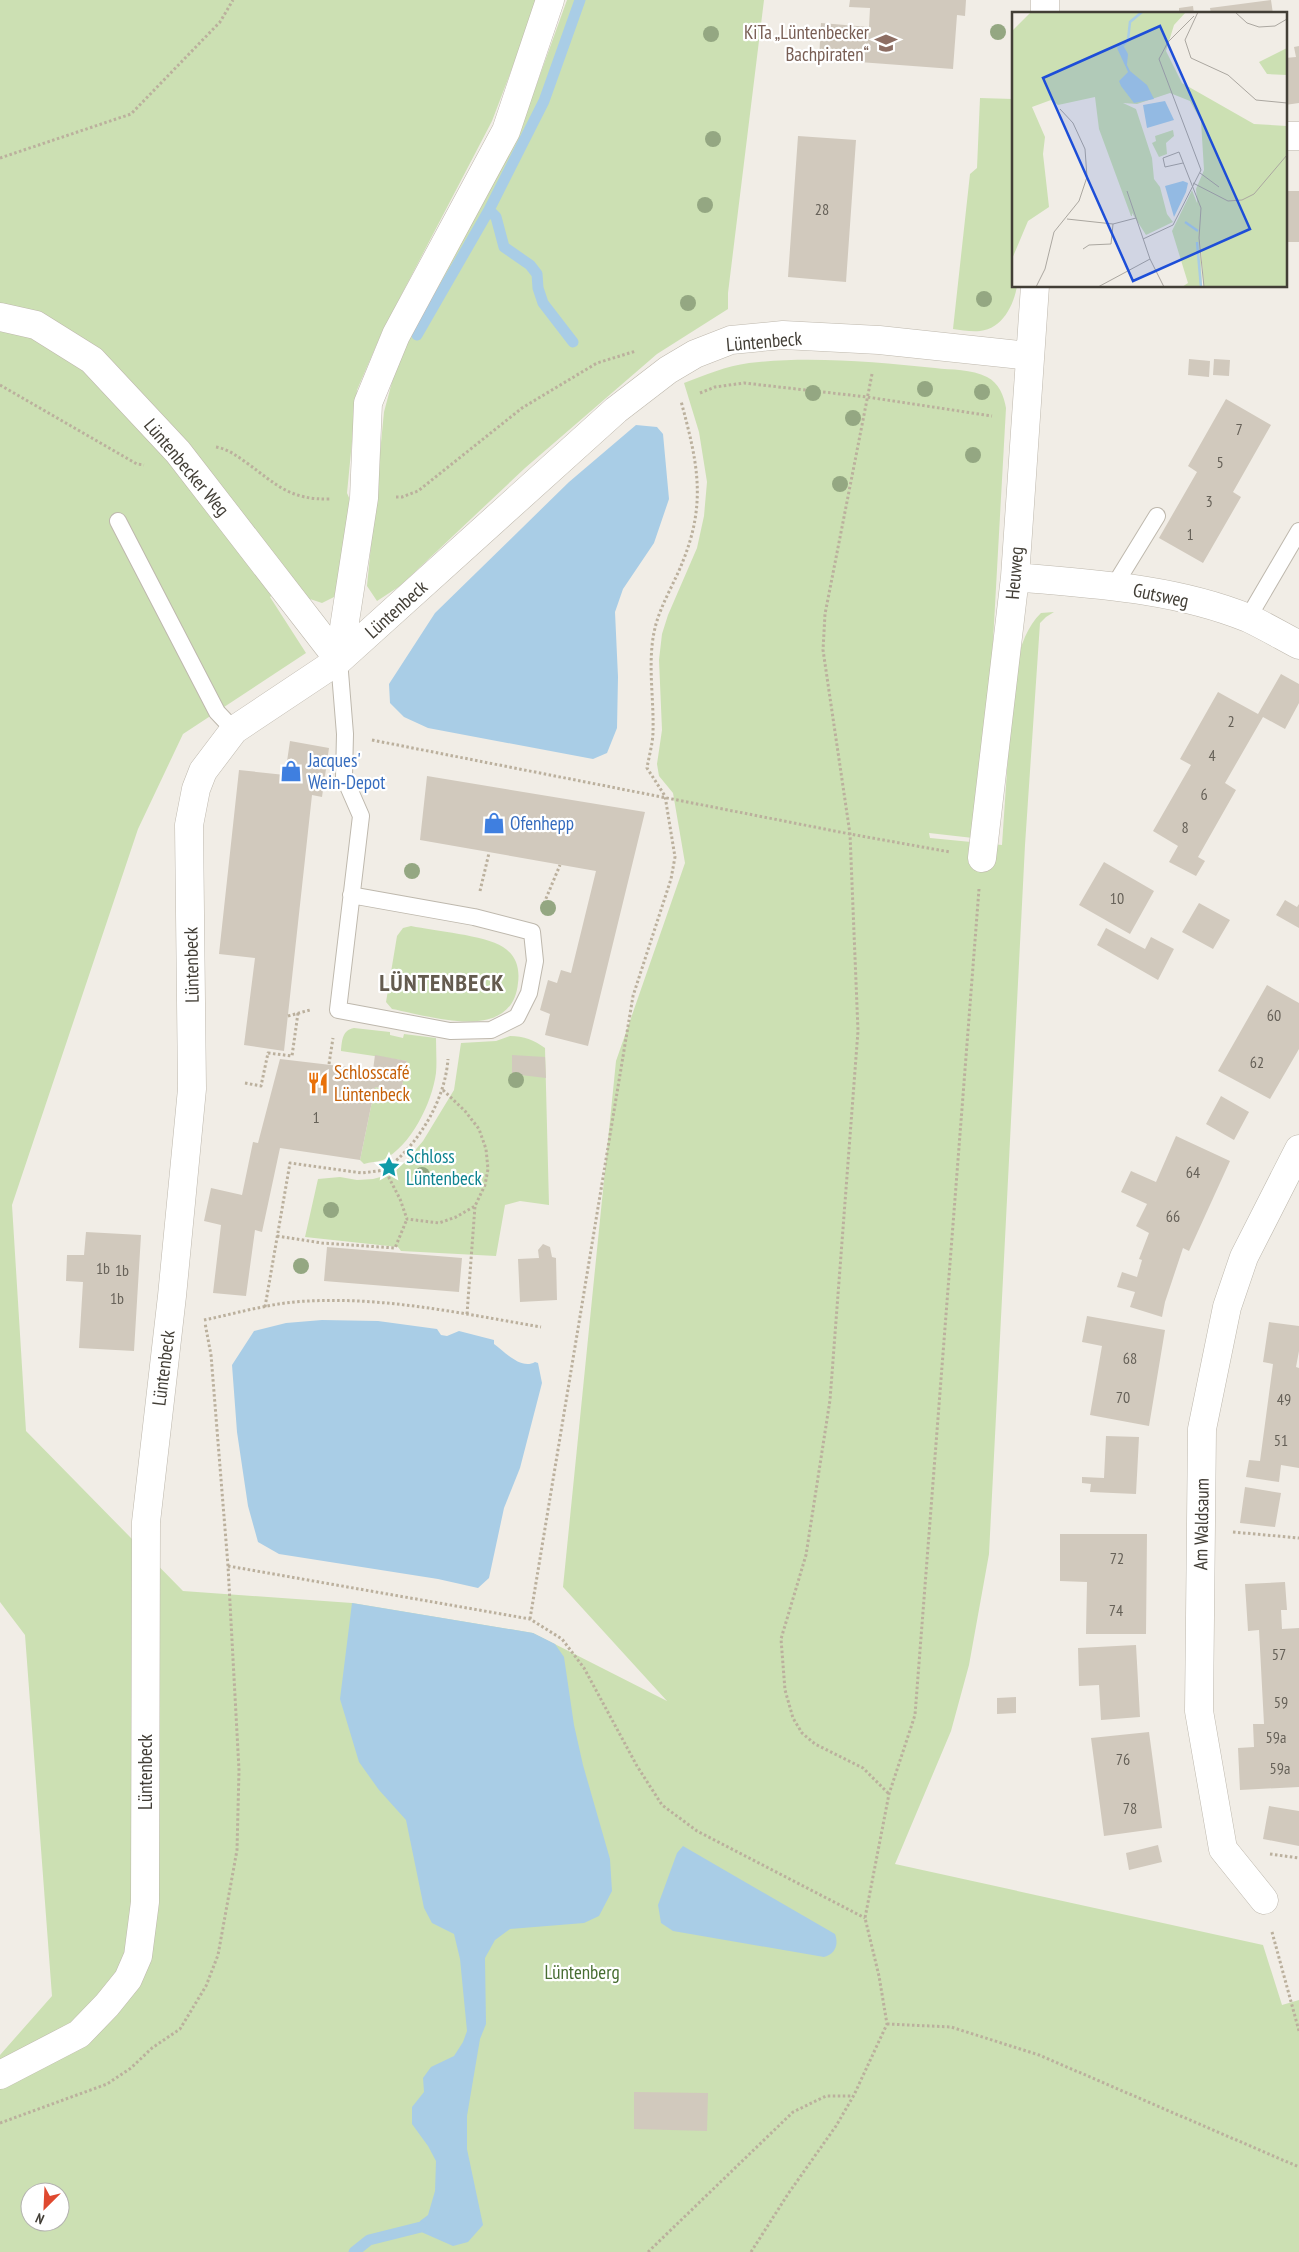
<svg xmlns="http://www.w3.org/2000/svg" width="1299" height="2252" viewBox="0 0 1299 2252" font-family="'PT Sans Narrow',sans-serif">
<rect width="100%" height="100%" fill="#f1ede6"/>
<path fill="#cce0b3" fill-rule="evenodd" d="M0 0H538L492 121 382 332 357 390 347 493 353 507 341 575 334 597 322 603 307 598 287 582 270 597 306 653 183 734 138 829 12 1205 26 1431 183 1591 352 1603 533 1633 667 1701 563 1587 616 1061 685 863 673 793 659 776 657 764 662 730 659 660 662 634 668 615 697 548 704 516 707 482 699 432 684 383C705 375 726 366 749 363 811 356 874 362 935 368 951 370 972 369 987 377 999 383 1004 396 1006 408L982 839 929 833 930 838 1002 845C1004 815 1006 786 1008 756 1011 714 1009 644 1041 613L1054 612 1046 617 1040 623 1025 845 989 1554 969 1665 951 1731 895 1864 1263 1945 1282 2005 1299 2000V2252H0V2055L52 1996 25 1635 0 1602ZM30 2192H60V2222H30Z
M567 0H764L728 293V309L657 354 525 468 400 586 377 601 367 586 384 412 400 352 486 198 531 100Z
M980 98 1013 99V286H1017C1014 305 1002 329 980 331 971 332 961 330 953 329L970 174 977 168Z
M411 926C435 931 484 935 503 947 516 955 520 968 518 983 512 1044 430 1016 392 1009L386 1002 397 936 403 928Z
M354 1028 390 1032V1035L403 1038 404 1034 436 1038C436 1050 437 1062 436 1073 432 1103 411 1146 383 1160 377 1162 370 1162 364 1164L360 1160 375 1087 401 1092 407 1061 341 1051C342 1041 342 1030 354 1028Z
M510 1036C524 1036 534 1040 545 1048L549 1205 520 1201 505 1205 496 1256 401 1251 398 1247 305 1237 318 1179 340 1177 357 1180 373 1179 392 1174 405 1162 423 1141 454 1090 461 1043 496 1041Z"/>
<path fill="#a9cde6" d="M636 425 657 427 663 434 669 499 654 543 623 589 615 612 618 677 617 728 607 753 593 759 428 728 404 717 390 703 389 684 435 613 569 482Z
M322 1320 378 1321 437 1329 441 1335 447 1336 459 1331 494 1340V1344C505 1352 521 1370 535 1362L538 1363 542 1383 520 1468 504 1508 489 1578 478 1588 438 1579 279 1554 258 1542 248 1506 237 1432 232 1365 254 1331 286 1323Z
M352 1603 533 1633 555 1644 564 1657 574 1725 583 1765 610 1859 612 1891 599 1916 584 1923 510 1929 495 1940 485 1958 486 2024 480 2039 467 2116V2149L483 2225 468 2242 453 2246 419 2231 420 2221 428 2215 435 2191 436 2161 428 2146 412 2124V2107L424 2092 423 2078 431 2067 454 2056 463 2042 467 2031 460 1959 454 1934 432 1923 424 1908 406 1820 379 1790 359 1762 340 1699Z
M683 1846 835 1934C839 1945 835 1954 824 1957L673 1931 661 1923 658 1905 677 1853Z"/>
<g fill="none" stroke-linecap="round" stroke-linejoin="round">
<path stroke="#a9cde6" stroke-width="11" d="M417 335 489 210
M573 342 543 303 538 288 537 274 530 265 504 247 496 217 489 210 544 101 580 0
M354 2252 369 2240 421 2227"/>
</g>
<path fill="#d1c9bd" d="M850 0H966L965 16 957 15 953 69 819 59 821 23 869 27 870 8 849 7Z
M1271 0 1273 14H1211L1210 8Z
M1193 6 1194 14H1179V8Z
M1299 46V103L1285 105V58L1296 57 1294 47Z
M798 136 856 140 846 282 788 277Z
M1285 191H1299V242H1285Z
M1189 359 1210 361 1209 377 1188 375Z
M1214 359 1230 360 1229 376 1213 375Z
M1226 399 1271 425 1233 492 1241 497 1203 563 1159 538 1197 472 1188 466Z
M1281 674 1299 684V703L1285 729 1263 717 1225 783 1236 790 1198 857 1205 861 1196 876 1169 862 1178 846 1153 831 1191 765 1180 759 1218 692 1258 714Z
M290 741 329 748 322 797 312 795 284 1051 244 1045 255 958 219 954 239 770 285 775Z
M427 776 645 812 588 1046 545 1035 550 1014 540 1010 548 980 557 983 561 970 571 973 596 871 420 840Z
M1104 862 1154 891 1130 934 1079 905Z
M1285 900 1297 907 1299 904V928L1276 915Z
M1199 903 1230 920 1213 949 1182 932Z
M1106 928 1145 949 1151 937 1174 949 1158 980 1097 945Z
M1267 985 1299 1003V1049L1270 1099 1218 1071Z
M375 1055 407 1061 401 1092 375 1087 360 1160 280 1148 262 1232 255 1230 246 1296 213 1293 221 1225 204 1221 211 1188 242 1195 253 1142 258 1143 280 1059 373 1070Z
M512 1055 545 1057 546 1078 512 1074Z
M1221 1096 1249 1112 1234 1140 1206 1124Z
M1176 1136 1230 1161 1189 1251 1183 1248 1165 1302 1162 1317 1130 1307 1135 1292 1117 1287 1122 1272 1137 1277 1142 1260 1139 1259 1149 1233 1136 1226 1147 1204 1121 1192 1131 1171 1156 1182Z
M86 1232 141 1235 134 1351 79 1348 83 1282 66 1281 67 1255H84Z
M543 1244 550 1247 552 1257 556 1258 557 1300 520 1302 518 1259 539 1258 538 1250Z
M327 1247 462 1258 459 1292 324 1281Z
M1087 1316 1165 1330 1149 1426 1090 1415 1102 1346 1082 1342Z
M1269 1322 1299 1326V1351L1296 1367 1299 1368V1468L1281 1465 1279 1482 1246 1477 1249 1460 1260 1461 1273 1364 1263 1362Z
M1106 1436 1139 1437 1136 1494 1090 1492 1091 1484 1082 1483V1477L1104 1478Z
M1245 1487 1281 1493 1275 1527 1240 1523Z
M1060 1534H1147L1146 1634H1086L1087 1582 1060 1581Z
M1285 1582 1287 1610H1281L1282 1629 1299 1628V1787L1240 1790 1238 1748 1254 1747 1253 1724H1264L1259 1630 1248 1631 1245 1584Z
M1136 1645 1140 1717 1101 1720 1099 1685 1079 1686 1078 1648Z
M1016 1697V1713L997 1714V1698Z
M1149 1732 1162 1828 1104 1836 1091 1738Z
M1269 1806 1299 1811V1846L1263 1839Z
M1158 1845 1162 1862 1129 1870 1126 1853Z
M634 2092 708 2093 707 2131 634 2129Z"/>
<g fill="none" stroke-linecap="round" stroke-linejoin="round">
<g stroke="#beb8ad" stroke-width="18">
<path id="service" d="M118 521 217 712 234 730
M1114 586 1157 516
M1248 618 1299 531
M339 660 345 734 344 777 361 816 338 1010 450 1031 491 1030 517 1017 529 993 535 961 532 932 474 917 351 895"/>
</g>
<g stroke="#beb8ad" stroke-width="29">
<path id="minor" d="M1045 0V14
M1285 136H1299
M0 317 36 325 92 360 178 452 339 660
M1015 577C1093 584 1174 588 1248 618 1265 626 1282 636 1299 645
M339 660 364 498 368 403 396 335 506 131 550 0
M982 858 1015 577 1035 286
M1264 1900 1223 1849 1199 1711 1202 1429 1227 1307 1244 1257 1299 1149
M0 2075 79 2034 107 2005 128 1979 138 1956 145 1902 146 1522 172 1296 192 1089 189 825 196 789 203 771 234 730 339 660 616 410 668 370 695 354 731 340 783 335 879 340 1030 356"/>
</g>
<path stroke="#bbb09d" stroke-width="3" stroke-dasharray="2.5 2.5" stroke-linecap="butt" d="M0 158 131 114 220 22 233 0
M872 374 825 614 823 650 850 834 858 1031 830 1400 806 1555 781 1639 785 1690 793 1718 802 1733 815 1744 863 1768 889 1794
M0 385 137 464 144 465
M700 393 715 387 744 383 867 397 992 416
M216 447C228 449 237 456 247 463 277 485 290 500 330 499
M396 497H402L418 491 522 408 597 363 636 351
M372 740 850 834 950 852
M480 891 489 853
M542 908 560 865
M288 1016 310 1010
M329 1064 333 1038
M245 1083 261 1086 268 1053 292 1056 298 1013
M443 1090 465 1111 479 1129 486 1149 488 1169 485 1185 475 1206 456 1217 439 1223 407 1219 400 1199 385 1170C418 1145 445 1101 448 1059
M277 1236 322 1243 395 1248 407 1219
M265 1307 290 1163 362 1173 385 1170
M467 1314 475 1206
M204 1320C238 1313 274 1302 309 1301 387 1297 465 1314 541 1327
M1233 1532 1299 1538
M228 1566 530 1619 562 1639 584 1668 637 1766 662 1805 697 1831 865 1918
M530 1619 633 996 671 879 675 857 665 796 647 768C649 756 653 743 653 731 654 697 647 661 655 628 660 606 675 582 683 561 707 501 697 461 681 401
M1270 1854 1299 1858
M1272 1932 1299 2031
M887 2024 951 2027 1039 2055 1299 2167
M0 2123 107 2084 131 2068 152 2048 180 2029 206 1986 218 1955 237 1850 239 1770 228 1566 211 1355 205 1323
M648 2252 793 2112 826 2096H853
M751 2252 788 2194 836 2126 854 2095 887 2024 879 1976 865 1918 889 1794 915 1715 979 889"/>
<use href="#service" stroke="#fff" stroke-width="16"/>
<use href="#minor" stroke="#fff" stroke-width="28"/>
</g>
<g fill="#94a782">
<circle cx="998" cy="32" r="8"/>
<circle cx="711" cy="34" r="8"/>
<circle cx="713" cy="139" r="8"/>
<circle cx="705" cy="205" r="8"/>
<circle cx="984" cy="299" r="8"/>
<circle cx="688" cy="303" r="8"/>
<circle cx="925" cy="389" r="8"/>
<circle cx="982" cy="392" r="8"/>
<circle cx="813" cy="393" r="8"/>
<circle cx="853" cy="418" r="8"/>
<circle cx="973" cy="455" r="8"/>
<circle cx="840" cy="484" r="8"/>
<circle cx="412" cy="871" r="8"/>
<circle cx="548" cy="908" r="8"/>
<circle cx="476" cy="984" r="8"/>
<circle cx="516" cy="1080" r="8"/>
<circle cx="422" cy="1175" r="8"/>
<circle cx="331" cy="1210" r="8"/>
<circle cx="301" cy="1266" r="8"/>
</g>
<defs>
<g id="school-bare" transform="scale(1.725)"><path d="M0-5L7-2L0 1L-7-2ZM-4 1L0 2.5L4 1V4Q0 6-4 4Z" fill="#8d6e63" stroke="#fff" stroke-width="2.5" paint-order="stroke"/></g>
<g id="shop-bare" transform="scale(1.725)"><path d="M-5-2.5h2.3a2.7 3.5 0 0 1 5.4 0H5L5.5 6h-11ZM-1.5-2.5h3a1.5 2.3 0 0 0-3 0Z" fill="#3f7fe0" stroke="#fff" stroke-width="2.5" paint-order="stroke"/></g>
<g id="restaurant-bare" transform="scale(1.725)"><path d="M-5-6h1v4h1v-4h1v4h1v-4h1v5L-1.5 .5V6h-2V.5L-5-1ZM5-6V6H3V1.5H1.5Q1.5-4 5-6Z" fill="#e8710a" stroke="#fff" stroke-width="2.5" paint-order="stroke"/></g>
<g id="sight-bare" transform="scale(1.725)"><path d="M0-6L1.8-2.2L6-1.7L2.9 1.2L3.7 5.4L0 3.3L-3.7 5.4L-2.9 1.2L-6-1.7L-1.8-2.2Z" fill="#0f9aa8" stroke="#fff" stroke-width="2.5" paint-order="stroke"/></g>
</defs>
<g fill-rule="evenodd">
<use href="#school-bare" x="886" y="43"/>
<use href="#shop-bare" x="291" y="771"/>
<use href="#shop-bare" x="494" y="823"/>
<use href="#restaurant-bare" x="318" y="1083"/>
<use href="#sight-bare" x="389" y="1167"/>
</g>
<g text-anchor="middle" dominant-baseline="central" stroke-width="4.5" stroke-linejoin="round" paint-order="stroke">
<g font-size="16" fill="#666158">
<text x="822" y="209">28</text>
<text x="1239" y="429">7</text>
<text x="1220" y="462">5</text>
<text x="1209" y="501">3</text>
<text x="1190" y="534">1</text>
<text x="1231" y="721">2</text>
<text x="1212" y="755">4</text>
<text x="1204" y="794">6</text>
<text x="1185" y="827">8</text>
<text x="1117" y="898">10</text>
<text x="1274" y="1015">60</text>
<text x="1257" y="1062">62</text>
<text x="316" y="1117">1</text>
<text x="1193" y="1172">64</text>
<text x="1173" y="1216">66</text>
<text x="103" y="1268">1b</text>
<text x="122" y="1270">1b</text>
<text x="117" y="1298">1b</text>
<text x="1130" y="1358">68</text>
<text x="1123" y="1397">70</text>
<text x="1284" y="1399">49</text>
<text x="1281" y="1440">51</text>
<text x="1117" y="1558">72</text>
<text x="1116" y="1610">74</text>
<text x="1279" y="1654">57</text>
<text x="1281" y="1702">59</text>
<text x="1276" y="1737">59a</text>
<text x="1123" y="1759">76</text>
<text x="1280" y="1768">59a</text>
<text x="1130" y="1808">78</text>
</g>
<g font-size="19" fill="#785e54" stroke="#fff" text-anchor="end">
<text x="869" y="32">KiTa „Lüntenbecker<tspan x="869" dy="22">Bachpiraten“</tspan></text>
</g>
<g font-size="19" fill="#423e36" stroke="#fff">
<text transform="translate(764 341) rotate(-5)">Lüntenbeck</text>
<text transform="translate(187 467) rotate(50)">Lüntenbecker Weg</text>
<text transform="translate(1014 573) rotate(-85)">Heuweg</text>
<text transform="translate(1161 595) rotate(12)">Gutsweg</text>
<text transform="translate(396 609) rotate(-42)">Lüntenbeck</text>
<text transform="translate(191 965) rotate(-91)">Lüntenbeck</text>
<text transform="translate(163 1368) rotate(-83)">Lüntenbeck</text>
<text transform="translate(1201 1524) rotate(-89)">Am Waldsaum</text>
<text transform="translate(145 1772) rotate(-90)">Lüntenbeck</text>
</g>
<g font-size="19" fill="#366cbe" stroke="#fff" text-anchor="start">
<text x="308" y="760">Jacques'<tspan x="308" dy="22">Wein-Depot</tspan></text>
<text x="510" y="823">Ofenhepp</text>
</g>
<g font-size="19" fill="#c56008" stroke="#fff" text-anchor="start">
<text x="334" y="1072">Schlosscafé<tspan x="334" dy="22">Lüntenbeck</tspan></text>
</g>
<g font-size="19" fill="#0d838f" stroke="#fff" text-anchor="start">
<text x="406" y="1156">Schloss<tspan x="406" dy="22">Lüntenbeck</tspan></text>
</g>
<g font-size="19" fill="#476d31" stroke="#fff">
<text x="582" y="1972">Lüntenberg</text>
</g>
<g font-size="24" font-weight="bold" letter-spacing="1" fill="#645b4f" stroke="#fff">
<text x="442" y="982">LÜNTENBECK</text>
</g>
</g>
<g transform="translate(1012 12)">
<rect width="275" height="275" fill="#f1ede6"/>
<path d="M19 0H174L162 13 154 39 170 71 242 112 275 114V275H192L184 177 192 158 189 109 178 89 158 81 125 92 111 91 124 97 140 146 142 167 148 175 155 202 161 210 134 223 120 201V204H119L87 117 83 85 46 93 39 88 20 95 33 125 31 142 37 195 16 209 0 247V19ZM275 36V63L255 62 247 50ZM161 118 162 124 154 131 155 142 147 145 140 131 144 129 143 124ZM180 178 187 196 190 275H170L176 271 160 219Z" fill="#cce0b3"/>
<path d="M107 33H111L116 42 115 53 118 59 135 73 142 87 122 91 109 74 107 69 116 60 105 36ZM153 89 162 108 135 116 131 93ZM171 169 176 171 174 180 162 205 153 174Z" fill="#a9cde6"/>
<path fill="none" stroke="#a9cde6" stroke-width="2.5" d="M111 33 116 28 118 10 130 0M173 210 186 219M185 230 189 275"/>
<path fill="none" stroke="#aba7a0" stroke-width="1" d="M186 0 173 28 179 46 216 63 244 88 275 91M223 0 235 11 247 15 263 14 275 7M171 151 153 155 151 146 167 140 189 196 187 226 192 275M188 161 207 175M181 171 216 189 230 188 242 182 275 143M115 179 138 247 152 275M55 207 101 212 124 206M131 227 161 213 189 158 147 47 156 30 182 4M71 237 77 233 99 232 101 212M24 275 33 257 42 220 67 189 75 165 73 137 61 111 48 97M86 275 138 247"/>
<path fill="#1d4ed8" fill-opacity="0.15" stroke="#1d4ed8" stroke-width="2.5" d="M148 14 238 217 121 269 31 66Z"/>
<rect width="275" height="275" fill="none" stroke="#423e36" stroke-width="2.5"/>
</g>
<g transform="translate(45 2207) rotate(204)"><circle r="24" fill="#ffffff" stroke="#b3b2af"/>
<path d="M0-4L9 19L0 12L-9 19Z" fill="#df492f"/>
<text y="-8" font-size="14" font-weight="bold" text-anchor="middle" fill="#423e36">N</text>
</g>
</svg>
